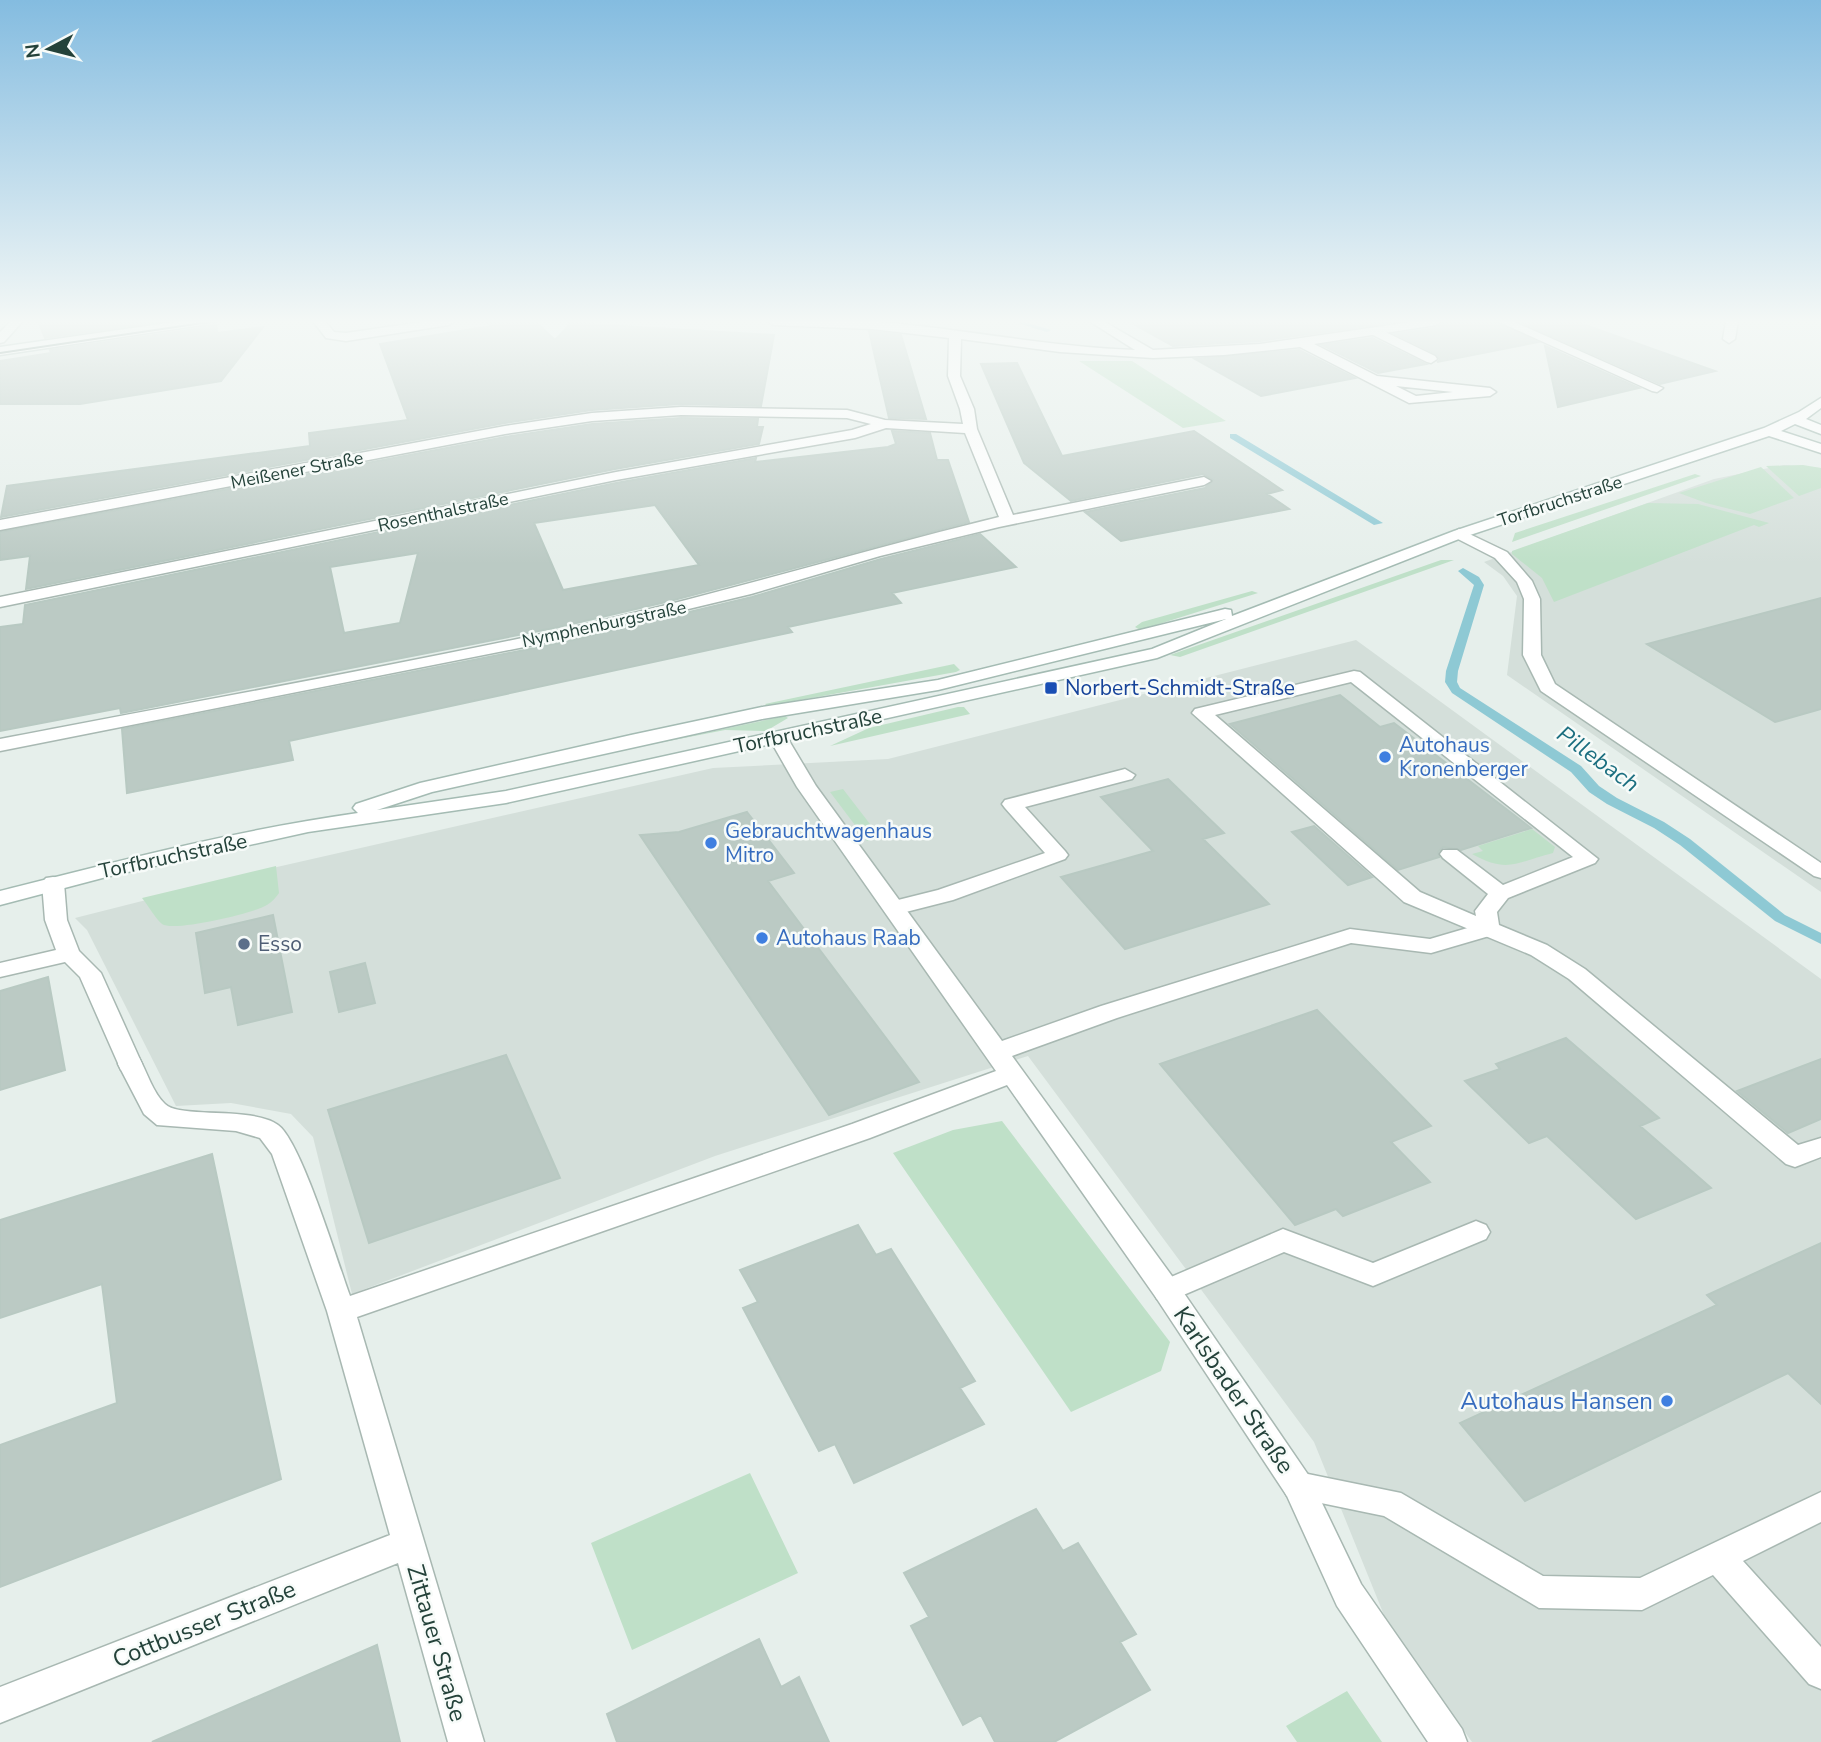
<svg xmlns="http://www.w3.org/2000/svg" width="1821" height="1742" viewBox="0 0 1821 1742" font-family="'Nunito Sans',sans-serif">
<rect width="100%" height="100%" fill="#e6efeb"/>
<path fill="#d4dfda" d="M1784 465 1821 468V892L1507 675 1517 596 1503 576 1484 562 1714 479Z
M1356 640 1821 979V1742H1472L1386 1620 1314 1442 1028 1056 715 1156 352 1294 313 1137 291 1114 231 1103 176 1106 87 930 75 918 277 867 713 768 888 759Z"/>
<path fill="#bfe0c8" d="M1079 361H1132L1226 421 1183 428Z
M1803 465 1821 468V488L1799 496 1766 466Z
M1761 467 1794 498 1750 514 1706 503 1679 493Z
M1695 474 1701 476 1512 542 1515 533Z
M1648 503 1698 504 1769 523 1759 527 1754 525 1554 602 1542 578 1512 554V551Z
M1441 560H1454L1180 657 1170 655Z
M1252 591 1258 593 1140 630 1135 627 1142 622Z
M954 664 960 670 956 672 767 706 765 704Z
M958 707H964L970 714 830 746 869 728Z
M785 716 788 718 766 731 725 730 648 745Z
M843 789 880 837 867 841 830 792Z
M1532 829 1555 847 1553 853C1517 862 1508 874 1472 854L1483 851 1478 846Z
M276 866 279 893C274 900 270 904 263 907 248 914 174 932 162 924 155 918 148 905 142 898Z
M1002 1121 1170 1342 1161 1371 1071 1412 893 1153 953 1130Z
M750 1473 798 1573 632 1650 591 1543Z
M1347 1691 1382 1742H1297L1286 1726Z"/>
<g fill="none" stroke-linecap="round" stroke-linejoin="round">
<path fill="#8ec9d4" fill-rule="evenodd" d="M1010 321H1021L1051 330 1047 332Z
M1230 434H1236L1383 523 1374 525 1230 438Z
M1463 568 1479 577 1484 585 1458 671 1457 682 1460 688 1581 766 1599 786 1617 798 1664 822 1690 839 1785 915 1821 933V944L1775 921 1680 845 1654 828 1607 804 1589 792 1571 772 1452 693 1445 682 1446 671 1474 585 1458 571Z"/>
</g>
<path fill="#bbcac4" stroke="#b8c9c2" stroke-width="2" fill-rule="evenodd" d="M38 321H166L45 338Z
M210 321H216L217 333 263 327 221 381 80 404H0V361L51 353 50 350 202 328Z
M485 321H535L555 340 571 323 774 335 761 406 681 404 592 410 505 423 1 517 7 486 310 446 309 433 408 420 380 344 491 326Z
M1128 321H1403L1260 341 1173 346Z
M1444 321H1495L1538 342 1437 362 1440 360 1436 354 1395 334 1436 328Z
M1517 321H1574L1715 371 1660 384Z
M869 331 901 335 926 419 889 418Z
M1372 338 1426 364 1378 373 1322 345Z
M1545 346 1639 388 1558 407Z
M1299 350 1355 378 1261 396 1195 359Z
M1017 363 1062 456 1194 431 1282 490 1267 494 1289 509 1121 541 1085 512 1205 488 1213 480 1203 474 1071 501 1024 463 981 364Z
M681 418 758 419 757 427H763L759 444 615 469 26 589 30 556 0 560V532L505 437 592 424Z
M892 431 930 433 937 460H948L969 522 670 601 559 627 121 713 120 708 0 731V627L23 624 25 605 616 483 756 458 755 462 888 447 896 444ZM655 505 699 565 563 590 534 523ZM418 553 400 623 344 633 330 567Z
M980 534 1016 567 892 593 901 603 788 627 792 632 289 741 293 760 127 793 122 729 560 643 752 597 881 559Z
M1821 598V709L1775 722 1647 644Z
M1340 695 1380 727 1394 723 1531 828 1461 850 1443 847 1438 852 1439 857 1398 870 1230 724Z
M1168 779 1224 833 1203 839 1269 904 1125 949 1061 877 1153 851 1101 797Z
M747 812 794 873 768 881 919 1082 829 1115 640 835 679 832Z
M1314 826 1372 877 1348 885 1292 832Z
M273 915 292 1012 238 1025 231 987 205 993 196 933Z
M365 963 375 1003 339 1012 330 972Z
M48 977 65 1070 0 1090V991Z
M1317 1010 1431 1126 1391 1142 1430 1182 1343 1216 1336 1209 1295 1225 1160 1064Z
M1566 1038 1659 1118 1640 1126 1711 1188 1636 1219 1547 1136 1529 1143 1465 1081 1500 1069 1496 1064Z
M506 1055 560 1178 369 1243 328 1110Z
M1821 1059V1119L1788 1133 1737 1091Z
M212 1154 281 1479 0 1587V1445L117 1403 102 1284 0 1318V1220Z
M858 1225 876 1255 891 1249 975 1381 960 1388 984 1424 854 1483 835 1444 819 1451 743 1308 758 1302 740 1270Z
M1821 1243V1404L1788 1373 1525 1501 1460 1423 1717 1305 1707 1295Z
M1036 1509 1063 1551 1078 1543 1136 1634 1120 1642 1150 1690 1054 1742H995L981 1715 963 1725 911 1626 929 1617 904 1573Z
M759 1639 781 1687 799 1677 829 1742H617L607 1714Z
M377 1645 400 1742H152Z"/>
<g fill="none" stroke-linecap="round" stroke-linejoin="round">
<g stroke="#a8b8b2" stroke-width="3">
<path id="lane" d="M1726 321H1738L1735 339 1729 343 1723 339Z
M1375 327 1435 356 1437 359 1431 363 1427 362 1371 334 1369 331Z
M1459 529 1507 552 1532 581 1540 599 1541 655 1555 684 1821 863V878L1814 876 1541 691 1523 655 1524 599 1517 582 1495 558 1454 537 1451 534Z
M1354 671 1360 672 1598 859 1595 863 1508 898 1497 912 1499 925 1547 945 1585 969 1798 1145 1821 1138V1157L1795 1167 1786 1164 1569 979 1531 955 1404 902 1192 713 1195 709ZM1351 682 1573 857 1503 885 1457 850H1443L1440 854 1443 858 1488 894 1475 911 1476 916 1420 892 1215 715Z
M1125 769 1135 775 1132 779 1025 807 1065 851 1068 855 1065 859 953 900 894 915 886 913 883 908 886 903 938 890 1045 853 1005 808 1002 804 1005 800Z
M53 877 60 878 64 883 67 920 79 951 101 973 142 1064 139 1070 130 1072 121 1070 80 977 65 962 0 977V963L56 950 45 920 42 883 46 878Z
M1476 1221 1486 1225 1490 1232 1486 1239 1373 1286 1284 1252 1167 1302 1157 1299 1153 1291 1157 1283 1283 1229 1373 1263Z
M1298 1472 1401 1493 1543 1576 1640 1578 1821 1492V1522L1743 1561 1821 1647V1689L1809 1684 1713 1575 1642 1610 1539 1608 1384 1516 1287 1496 1282 1486 1287 1476Z"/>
</g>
<g stroke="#a8b8b2" stroke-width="3">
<path id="street" d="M11 321H23L4 342 0 343V332Z
M313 321H325L334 332 346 333 429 321H455L449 325 346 341 326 338Z
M767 321C889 310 1012 346 1135 350L1089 321H1103L1153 350 1260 344 1418 321H1442L1436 325 1314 344 1377 376 1490 388 1496 392 1490 396 1409 403 1300 347 1224 355 1153 358 1060 352 961 339 960 376 974 409 977 429 1013 515 1204 477 1211 481 1204 485 999 527 880 556 751 594 559 640 0 751V739C186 703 374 670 560 630 708 598 852 553 999 517L965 433 886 428 855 438 616 480 0 607V597L616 472 852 430 871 424 847 418 681 415 592 421 505 434 0 530V520L505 426 592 413 681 407 847 410 885 420 963 424 960 409 948 376 949 338 872 329 773 325ZM1396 386 1453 392 1416 396Z
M1497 321H1512L1663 388 1657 392 1652 391Z
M778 732 785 734 816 786 1002 1041 1101 1006 1350 929 1430 939 1488 922 1496 924 1499 929 1496 934 1431 953 1351 943 1117 1018 1012 1056 1177 1283 1309 1476 1361 1584 1462 1729 1467 1742H1428L1337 1606 1287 1496 1157 1299 1007 1085 870 1138 357 1317 484 1742H448L398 1563 0 1723V1687L390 1535 327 1311 272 1154 260 1138 236 1131 157 1125 144 1114 118 1064 121 1058 130 1056 139 1058C147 1072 153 1093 165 1104 180 1119 253 1106 278 1125 301 1141 338 1264 350 1296L852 1124 996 1071 797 787 769 738Z"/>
</g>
<g stroke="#a4bbb3" stroke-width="3">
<path id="secondary" d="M181 321H208L202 325 0 355V347Z
M1821 398V408L1806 419 1821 425V434L1795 424 1781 431 1821 444V453L1769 436 1464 537 1157 658 506 803 308 832 110 876 0 905V891C118 861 237 830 358 813L353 808 356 804 420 783 631 735 762 707 938 680 1225 609 1231 610 1232 616 1454 531 1764 428 1799 412ZM1226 619 1152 649 506 791 377 810 432 792 762 719 938 690Z"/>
</g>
<use href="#lane" fill="#fff" fill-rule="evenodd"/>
<use href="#street" fill="#fff" fill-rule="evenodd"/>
<use href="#secondary" fill="#fff" fill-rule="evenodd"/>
<path stroke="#5f7d75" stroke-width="2" d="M0 353 216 321"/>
</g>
<linearGradient id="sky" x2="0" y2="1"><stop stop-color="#84bce0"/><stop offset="0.57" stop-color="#f4f8f6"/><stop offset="1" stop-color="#f4f8f6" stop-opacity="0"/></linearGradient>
<rect width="1821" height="564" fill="url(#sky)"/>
<rect fill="#1a4fb4" stroke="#f7fbf9" stroke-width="2.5" x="1044" y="681" width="14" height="14" rx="3.5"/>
<g fill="#3f7fe0" stroke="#f7fbf9" stroke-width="2.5">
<circle cx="1385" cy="757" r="7"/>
<circle cx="711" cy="843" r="7"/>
<circle cx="762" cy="938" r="7"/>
<circle cx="1667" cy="1401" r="7"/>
</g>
<circle fill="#5c6f8a" stroke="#f7fbf9" stroke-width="2.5" cx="244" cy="944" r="7"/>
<g text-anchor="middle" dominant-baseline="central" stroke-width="5" stroke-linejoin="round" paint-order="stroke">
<g font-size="18" fill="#24423a" stroke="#f7fbf9">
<text transform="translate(297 470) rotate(-11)">Meißener Straße</text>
<text transform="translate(1560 501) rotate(-18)">Torfbruchstraße</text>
<text transform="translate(443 512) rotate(-12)">Rosenthalstraße</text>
<text transform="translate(604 624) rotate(-12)">Nymphenburgstraße</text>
</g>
<g font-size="21" fill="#164399" stroke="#f7fbf9" text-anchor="start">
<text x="1065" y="688">Norbert-Schmidt-Straße</text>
</g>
<g font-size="21" fill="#24423a" stroke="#f7fbf9">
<text transform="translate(808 731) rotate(-12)">Torfbruchstraße</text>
<text transform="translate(173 856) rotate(-12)">Torfbruchstraße</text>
</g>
<g font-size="21" fill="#366cbe" stroke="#f7fbf9" text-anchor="start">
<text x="1399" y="745">Autohaus<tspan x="1399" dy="24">Kronenberger</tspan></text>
<text x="725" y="831">Gebrauchtwagenhaus<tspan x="725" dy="24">Mitro</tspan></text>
<text x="776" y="938">Autohaus Raab</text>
</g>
<g font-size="21" fill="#4e5e75" stroke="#f7fbf9" text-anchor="start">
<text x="258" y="944">Esso</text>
</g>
<g font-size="23" font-style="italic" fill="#1c6f80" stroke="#f7fbf9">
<text transform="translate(1598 759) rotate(36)">Pillebach</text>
</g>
<g font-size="24" fill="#24423a" stroke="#f7fbf9">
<text transform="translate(1234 1390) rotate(56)">Karlsbader Straße</text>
<text transform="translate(204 1624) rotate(-22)">Cottbusser Straße</text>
<text transform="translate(437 1643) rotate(74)">Zittauer Straße</text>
</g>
<g font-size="24" fill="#366cbe" stroke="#f7fbf9" text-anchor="end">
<text x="1653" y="1401">Autohaus Hansen</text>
</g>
</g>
<g transform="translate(49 49) rotate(263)" stroke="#f7fbf9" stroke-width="5" paint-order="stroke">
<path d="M0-5L12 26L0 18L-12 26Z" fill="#24423a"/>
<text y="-10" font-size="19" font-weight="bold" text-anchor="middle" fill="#24423a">N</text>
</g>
</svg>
